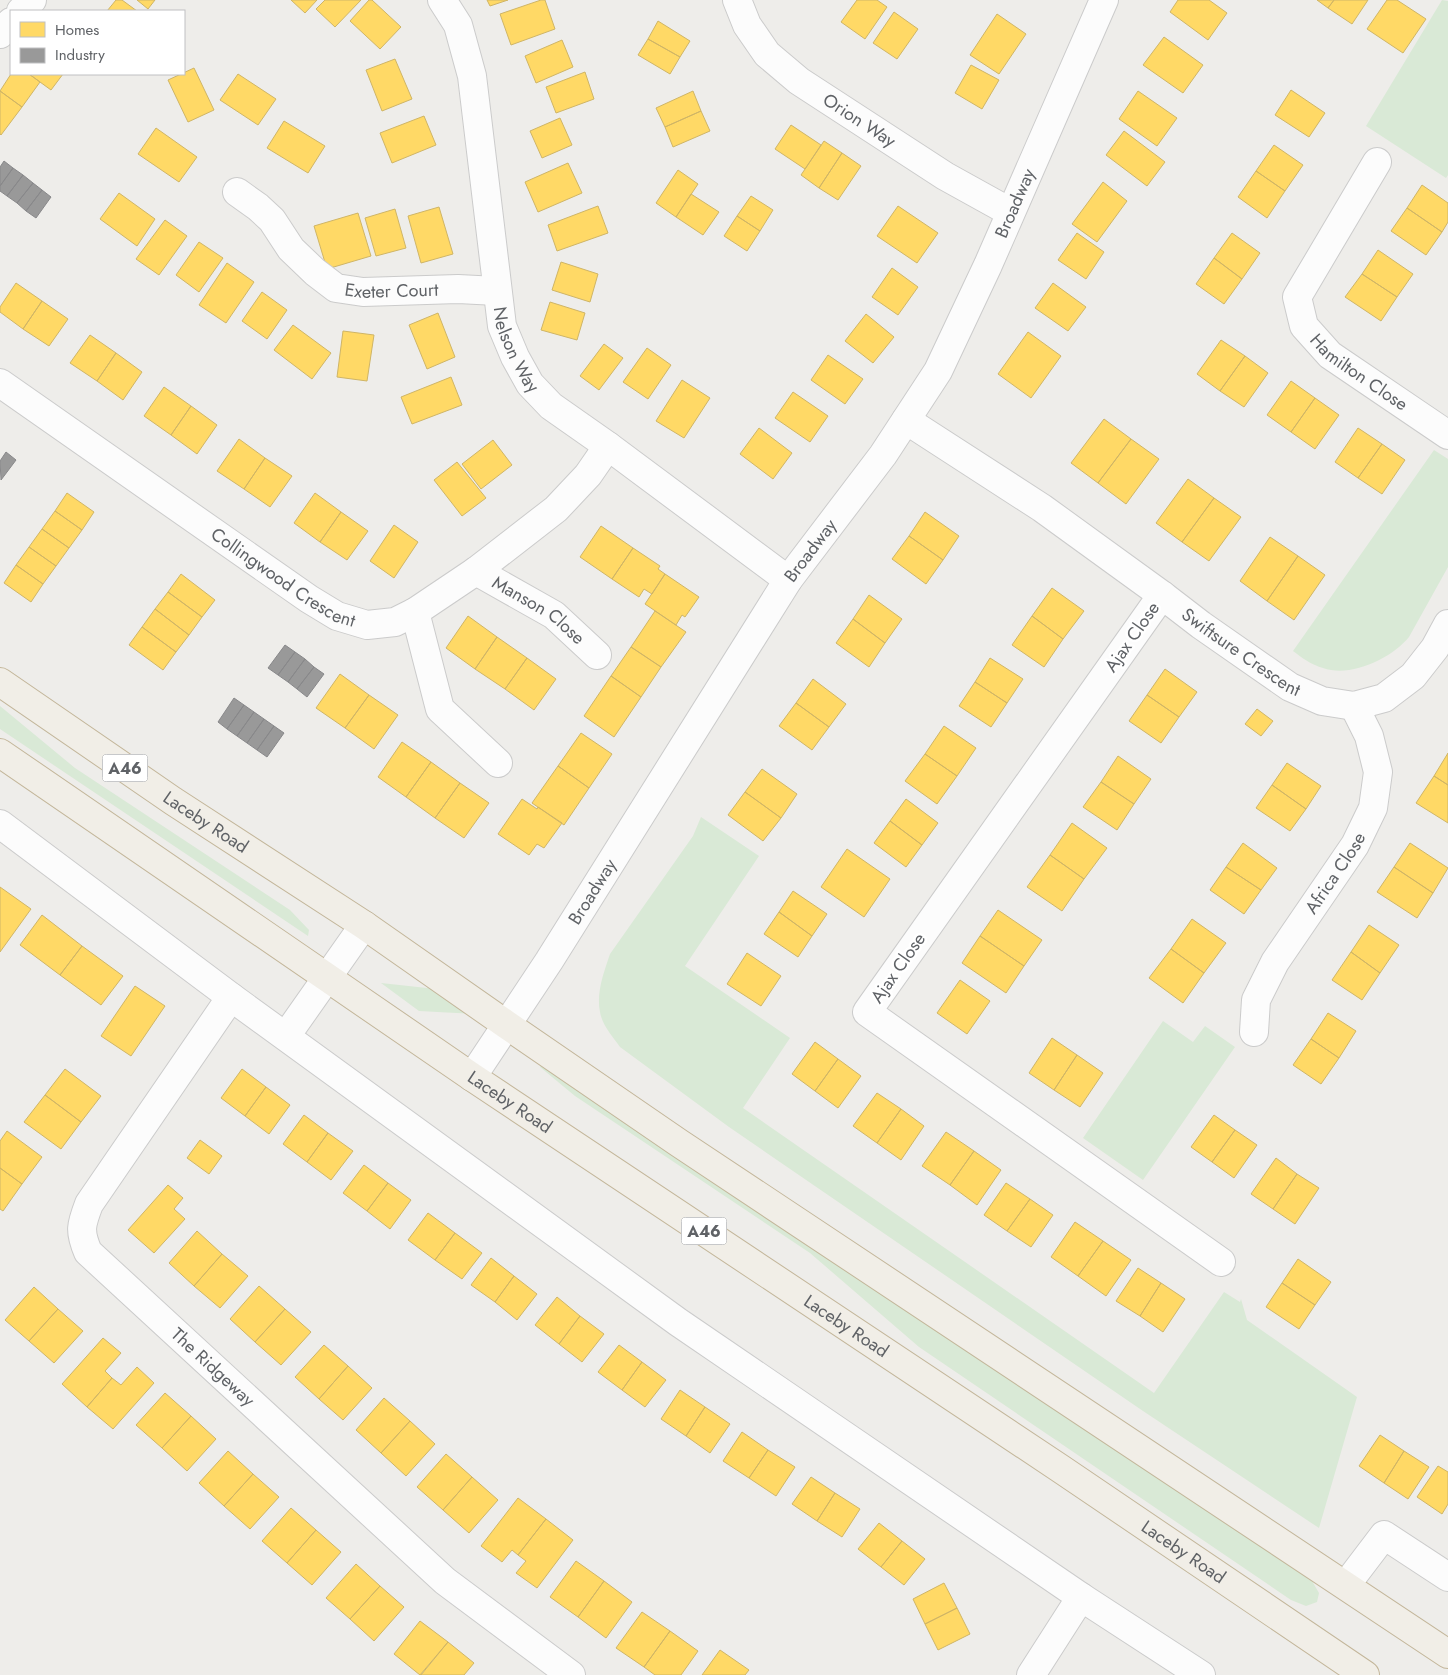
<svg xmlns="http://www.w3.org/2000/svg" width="1448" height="1675" viewBox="0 0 1448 1675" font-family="Jost,sans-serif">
<rect width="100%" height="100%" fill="#eeedea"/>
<path fill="#d9e9d6" d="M1442 0 1448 1V175L1446 178 1366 126Z
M1434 450 1448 459V567L1409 637C1392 658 1351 678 1323 668 1312 665 1302 658 1293 651Z
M0 706 75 768 290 910 309 930 308 936 0 729Z
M701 817 759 856 685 966 790 1038 743 1108 1154 1393 1224 1292 1240 1302 1241 1299 1247 1320 1357 1397 1319 1528 1143 1411 729 1127 620 1047C613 1037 602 1025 600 1012 596 993 604 972 610 954L693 836Z
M381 983 436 989 475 1014 419 1011Z
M1163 1021 1193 1042 1205 1026 1235 1047 1143 1180 1083 1138Z
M543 1062 1312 1581 1319 1593 1317 1602 1306 1606 1291 1600 919 1347 810 1253 575 1096 540 1067Z"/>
<path fill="#ffd966" stroke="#cfb566" d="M116 0H122L137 11H107Z
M137 0H155L148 9Z
M291 0H317L305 13Z
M325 0H361L335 27 316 9Z
M369 0H372L401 27 380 49 350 21Z
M487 0H508L490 6Z
M541 0H545L555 29 511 45 500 14Z
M857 0H877L887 7 865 39 841 22Z
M1178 0H1209L1227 13 1208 40 1170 12Z
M1317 0H1334L1328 8Z
M1334 0H1368L1352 24 1328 8Z
M1387 0H1397L1426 19 1403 53 1367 29Z
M894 12 918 29 897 59 873 43Z
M997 14 1026 34 999 74 970 55Z
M658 21 690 41 680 57 648 39Z
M1164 37 1203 65 1183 93 1143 65Z
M648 39 680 57 670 74 638 55Z
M562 40 573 67 536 83 525 56Z
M395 59 412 99 382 111 366 70Z
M971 65 999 80 982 109 955 93Z
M194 68 214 110 188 122 168 80Z
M585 72 594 99 556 113 546 87Z
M11 74H29L40 82 22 107 0 91Z
M29 74H63L51 90Z
M238 74 276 99 258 125 220 100Z
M1291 90 1325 113 1309 137 1275 115Z
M0 91 22 107 1 135 0 134Z
M693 91 701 111 665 127 656 108Z
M1138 91 1177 118 1157 146 1119 119Z
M701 111 710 131 673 147 665 127Z
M424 116 436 145 392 163 380 133Z
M560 118 572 145 542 158 530 131Z
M284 121 325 146 308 173 267 148Z
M791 125 821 145 805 169 775 149Z
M156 128 197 157 179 182 138 154Z
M1124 131 1165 162 1147 186 1106 155Z
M824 141 842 153 819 188 801 175Z
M1274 145 1303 165 1285 191 1256 171Z
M842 153 861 166 838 200 819 188Z
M568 163 582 193 538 212 525 182Z
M678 170 698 184 676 217 656 203Z
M1256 171 1285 191 1267 218 1238 197Z
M1103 182 1127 201 1097 242 1072 224Z
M1422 185 1448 203V222L1442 232 1407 208Z
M119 193 155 219 137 246 100 219Z
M691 194 719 212 703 235 676 217Z
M751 196 773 210 760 231 737 216Z
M598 206 608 233 557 251 548 225Z
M898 206 938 233 917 263 877 236Z
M439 207 453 254 421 263 408 216Z
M1407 208 1442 232 1426 255 1391 231Z
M395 209 406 248 376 256 365 218Z
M358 213 371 256 327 269 314 226Z
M737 216 760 231 747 251 724 236Z
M165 220 187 236 159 275 136 259Z
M1077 233 1104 252 1086 279 1058 260Z
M1232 233 1260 253 1242 279 1214 258Z
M199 242 223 258 199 292 176 275Z
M1378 250 1413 274 1397 297 1362 274Z
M1214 258 1242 279 1224 304 1196 284Z
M561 262 598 274 590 302 552 290Z
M227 263 254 282 226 323 199 305Z
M892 268 918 287 898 315 872 297Z
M1362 274 1397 297 1381 321 1345 297Z
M16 283 42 301 23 329 0 312V307Z
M1053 283 1086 307 1068 331 1035 308Z
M262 292 287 310 267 339 242 321Z
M42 301 68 319 49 346 23 329Z
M550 302 585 313 577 340 541 330Z
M438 313 455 357 427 369 409 325Z
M866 314 894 337 873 363 845 341Z
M293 325 331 353 312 379 274 350Z
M343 331 374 335 367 381 337 377Z
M1028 332 1061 356 1031 398 998 374Z
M90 335 116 353 97 381 70 363Z
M1221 340 1245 356 1220 391 1197 374Z
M604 344 623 358 599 390 580 376Z
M647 348 671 365 648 399 623 382Z
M116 353 142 372 123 400 97 381Z
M828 355 863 379 845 404 811 380Z
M1245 356 1268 373 1244 407 1220 391Z
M451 377 462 405 412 424 401 397Z
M682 380 710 398 684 438 656 421Z
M1291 381 1315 398 1291 432 1267 415Z
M164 387 191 406 171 435 144 416Z
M793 392 828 416 810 442 775 418Z
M1315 398 1339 415 1315 449 1291 432Z
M191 406 217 425 197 454 171 435Z
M1104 419 1131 439 1098 483 1071 463Z
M759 428 792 453 773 479 740 454Z
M1358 428 1382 444 1358 478 1335 462Z
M239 439 265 458 244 489 217 471Z
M1131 439 1159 459 1126 504 1098 483Z
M493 440 512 465 481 489 462 464Z
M1382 444 1405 460 1382 494 1358 478Z
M265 458 292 476 270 507 244 489Z
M457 462 486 498 462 516 434 480Z
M1188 479 1214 498 1182 542 1156 523Z
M67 493 94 512 82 530 55 511Z
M315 493 341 512 320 542 294 523Z
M1214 498 1241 517 1209 561 1182 542Z
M55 511 82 530 69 548 42 529Z
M341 512 368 531 347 560 320 542Z
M925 512 959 536 943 560 909 536Z
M394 525 418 542 394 578 370 561Z
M601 526 633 548 612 579 580 557Z
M42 529 69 548 56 566 29 547Z
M909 536 943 560 926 584 892 559Z
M1270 537 1298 556 1267 601 1240 581Z
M29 547 56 566 43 584 16 565Z
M633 548 660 566 658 569 665 574 652 594 644 589 639 597 612 579Z
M1298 556 1325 575 1294 620 1267 601Z
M16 565 43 584 31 602 4 583Z
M181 574 215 600 202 617 168 592Z
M665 574 699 597 685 617 682 615 676 625 645 604Z
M1052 588 1084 611 1063 639 1032 616Z
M168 592 202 617 189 635 155 609Z
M869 595 902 619 885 643 853 619Z
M155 609 189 635 176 652 142 627Z
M655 611 686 632 661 667 631 647Z
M468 616 497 637 475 669 446 648Z
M1032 616 1063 639 1044 667 1012 645Z
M853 619 885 643 869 667 836 643Z
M142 627 176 652 163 670 129 645Z
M497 637 527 658 505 689 475 669Z
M631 647 661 667 641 697 611 676Z
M527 658 556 679 534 710 505 689Z
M990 658 1023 679 1007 703 975 682Z
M1165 669 1197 692 1179 717 1147 695Z
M340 674 369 695 345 728 316 708Z
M611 676 641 697 614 737 584 716Z
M813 679 846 704 829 727 796 703Z
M975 682 1007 703 991 727 959 706Z
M369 695 398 715 374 749 345 728Z
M1147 695 1179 717 1161 743 1129 721Z
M796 703 829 727 812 750 779 726Z
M1257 709 1273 721 1261 736 1245 724Z
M944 726 976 748 957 776 925 754Z
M581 733 612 754 589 788 558 766Z
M402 742 431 762 406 797 378 777Z
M1448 753V785L1434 776Z
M925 754 957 776 937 804 905 781Z
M1118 756 1151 779 1134 804 1101 782Z
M431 762 460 783 435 818 406 797Z
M1287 763 1321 786 1306 809 1272 785Z
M558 766 589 788 564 825 532 803Z
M762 769 797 794 781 818 745 792Z
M1434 776 1448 785V823L1416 803Z
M1101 782 1134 804 1117 830 1083 807Z
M460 783 489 803 464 838 435 818Z
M1272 785 1306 809 1290 831 1256 808Z
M745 792 781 818 763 841 728 815Z
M522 799 537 809 538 807 562 823 544 848 537 844 529 855 498 834Z
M906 799 938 823 922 845 890 821Z
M890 821 922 845 906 867 874 843Z
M1072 823 1107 848 1084 879 1050 855Z
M1243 843 1277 868 1261 890 1226 867Z
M1410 843 1448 868 1433 893 1394 867Z
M847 849 890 879 864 917 821 887Z
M1050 855 1084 879 1062 911 1027 887Z
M1226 867 1261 890 1244 914 1210 890Z
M1394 867 1433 893 1417 918 1377 892Z
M0 887 31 909 0 952Z
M793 891 827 914 812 936 779 912Z
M998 910 1042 940 1024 966 980 936Z
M779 912 812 936 798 957 764 934Z
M42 915 82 946 60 975 20 945Z
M1192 919 1226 943 1204 973 1171 949Z
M1369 925 1399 945 1380 973 1351 952Z
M980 936 1024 966 1006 993 962 963Z
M82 946 123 976 101 1005 60 975Z
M1171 949 1204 973 1183 1003 1149 978Z
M1351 952 1380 973 1362 1000 1332 980Z
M747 953 781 976 761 1006 727 984Z
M960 980 990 1001 967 1034 937 1013Z
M135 986 165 1006 131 1056 101 1036Z
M1328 1013 1356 1031 1339 1058 1311 1039Z
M1052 1038 1077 1055 1054 1090 1029 1073Z
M1311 1039 1339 1058 1321 1084 1293 1065Z
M815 1042 838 1059 815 1091 792 1074Z
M1077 1055 1103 1073 1080 1107 1054 1090Z
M838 1059 861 1076 838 1108 815 1091Z
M65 1069 101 1096 81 1122 45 1095Z
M242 1069 266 1087 245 1116 221 1098Z
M266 1087 290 1105 269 1134 245 1116Z
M877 1093 901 1109 877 1143 853 1126Z
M45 1095 81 1122 61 1149 24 1122Z
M901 1109 924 1126 901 1160 877 1143Z
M304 1115 328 1133 307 1162 283 1144Z
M1214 1115 1235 1130 1212 1162 1191 1147Z
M1235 1130 1257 1145 1234 1178 1212 1162Z
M7 1131 42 1157 22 1184 0 1168V1141Z
M946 1132 974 1151 950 1185 922 1166Z
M328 1133 353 1151 331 1180 307 1162Z
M200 1140 222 1156 209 1174 187 1158Z
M974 1151 1001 1170 977 1205 950 1185Z
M1276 1158 1297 1174 1273 1209 1251 1194Z
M364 1165 388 1183 367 1211 343 1193Z
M0 1168 22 1184 3 1211 0 1209Z
M1297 1174 1319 1188 1295 1224 1273 1209Z
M388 1183 411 1200 390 1229 367 1211Z
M1006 1183 1030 1199 1007 1231 984 1215Z
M168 1185 183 1198 174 1209 185 1219 154 1253 128 1230Z
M1030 1199 1053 1215 1031 1247 1007 1231Z
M428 1213 455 1233 435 1260 408 1240Z
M1075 1222 1103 1241 1078 1276 1051 1257Z
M197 1231 222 1254 194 1286 169 1263Z
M455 1233 482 1253 462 1279 435 1260Z
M1103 1241 1131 1260 1106 1296 1078 1276Z
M222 1254 248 1276 220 1308 194 1286Z
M491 1258 514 1276 495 1302 471 1285Z
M1298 1259 1331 1282 1315 1305 1282 1283Z
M1138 1268 1161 1283 1140 1316 1116 1301Z
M514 1276 537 1294 517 1320 495 1302Z
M1161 1283 1185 1299 1163 1332 1140 1316Z
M1282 1283 1315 1305 1299 1329 1266 1307Z
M259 1286 285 1309 255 1342 230 1319Z
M34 1287 58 1309 29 1341 5 1320Z
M557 1297 580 1316 559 1344 535 1325Z
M58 1309 83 1331 54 1363 29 1341Z
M285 1309 311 1332 281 1365 255 1342Z
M580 1316 604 1334 582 1362 559 1344Z
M103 1338 121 1353 105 1371 112 1378 87 1407 62 1384Z
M324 1345 348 1366 319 1399 295 1377Z
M619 1345 642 1362 622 1390 598 1372Z
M642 1362 666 1380 645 1407 622 1390Z
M348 1366 372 1388 343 1420 319 1399Z
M137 1367 154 1383 113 1429 87 1407 112 1378 121 1385Z
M680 1390 705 1407 686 1436 661 1419Z
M165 1393 191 1416 162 1448 136 1425Z
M384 1398 410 1421 381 1453 356 1430Z
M705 1407 730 1424 710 1453 686 1436Z
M191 1416 216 1439 187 1471 162 1448Z
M410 1421 435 1444 406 1476 381 1453Z
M742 1432 768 1450 749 1478 723 1461Z
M1380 1435 1404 1451 1384 1483 1359 1466Z
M768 1450 795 1467 776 1496 749 1478Z
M228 1451 253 1474 224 1506 199 1483Z
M1404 1451 1429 1467 1408 1499 1384 1483Z
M446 1454 472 1477 443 1510 417 1487Z
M1438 1466 1448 1472V1504L1442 1514 1417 1497Z
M253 1474 279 1497 250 1529 224 1506Z
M472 1477 498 1500 469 1533 443 1510Z
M811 1477 835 1493 817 1521 792 1504Z
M835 1493 860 1509 842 1537 817 1521Z
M518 1498 546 1519 518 1555 512 1550 502 1562 481 1546Z
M291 1508 316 1530 287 1563 262 1541Z
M546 1519 573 1540 537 1588 516 1573 526 1561 518 1555Z
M879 1523 902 1541 881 1567 858 1549Z
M316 1530 341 1552 312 1585 287 1563Z
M902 1541 925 1559 904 1585 881 1567Z
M576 1561 604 1581 578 1617 550 1597Z
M356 1564 380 1586 350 1619 326 1598Z
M604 1581 632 1602 606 1638 578 1617Z
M944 1583 957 1608 925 1624 913 1599Z
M380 1586 404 1607 374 1641 350 1619Z
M957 1608 970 1634 938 1650 925 1624Z
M642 1612 670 1631 644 1667 616 1648Z
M420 1621 448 1642 420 1675 394 1654Z
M670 1631 698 1651 681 1675H655L644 1667Z
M448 1642 474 1663 464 1675H421Z
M720 1650 749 1670 745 1675H702Z"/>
<path fill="#999" stroke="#88888a" d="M4 161 13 168 0 186V167Z
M13 168 23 175 7 196 0 191V186Z
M23 175 33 183 17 203 7 196Z
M33 183 42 190 26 211 17 203Z
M42 190 51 197 36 218 26 211Z
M6 452 16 460 1 480 0 461Z
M285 645 295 652 278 675 268 668Z
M295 652 305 659 288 682 278 675Z
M305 659 314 667 297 689 288 682Z
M314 667 324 674 307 697 297 689Z
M234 698 244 705 227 729 218 722Z
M244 705 254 712 237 736 227 729Z
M254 712 264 719 247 743 237 736Z
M264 719 274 726 257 750 247 743Z
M274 726 284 733 267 757 257 750Z"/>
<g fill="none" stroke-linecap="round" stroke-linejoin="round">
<g stroke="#cbcbcb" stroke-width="30">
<g id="minor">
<path id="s1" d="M442 0 458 25 472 76 502 326 515 357 530 384 551 406 608 446 788 580"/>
<path id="s2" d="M737 0 747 25 767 54 799 81 945 176 1010 212"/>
<path d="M21 11 32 0"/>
<path d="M0 34 11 22"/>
<path id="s3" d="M1377 162 1297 297 1304 326 1330 355 1448 435"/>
<path id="s4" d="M237 192 258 207 272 220 291 249 315 272 336 288 363 292 458 289 497 291"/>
<path id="s5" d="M0 383 309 599 337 616 367 625 395 622 415 612 476 571 556 509 588 475 608 446"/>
<path id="s6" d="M906 420 1042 508 1162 595 1201 625 1290 687 1322 701 1354 706 1384 698 1413 676 1435 648 1448 624"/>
<path id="s7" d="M476 571 554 615 597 655"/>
<path d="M1162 595 867 1012 1221 1262"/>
<path d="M415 612 440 709 498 763"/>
<path d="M0 824 231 997 678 1322 1081 1597 1201 1675"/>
<path id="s8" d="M231 997 89 1204C81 1225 79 1231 88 1252L445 1581 571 1675"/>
<path id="s9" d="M1254 1032 1256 1000 1275 962 1355 845 1373 808 1378 772 1369 736 1354 706"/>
<path d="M286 1036 364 925"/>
<path d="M1346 1585 1384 1535 1448 1577"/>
<path d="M1031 1675 1081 1597"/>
</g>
</g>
<g stroke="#cbcbcb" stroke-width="30">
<g id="tertiary">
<path id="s10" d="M472 1077 549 961 788 580 883 455 938 371 988 265 1104 0"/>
</g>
</g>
<g stroke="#c3b69a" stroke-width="30">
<g id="trunk">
<path id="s11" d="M0 682 173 801 364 925 507 1025 679 1143 1448 1654"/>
<path id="s12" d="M0 753 472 1077 1061 1469 1365 1675"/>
</g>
</g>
<use href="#minor" stroke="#fcfcfc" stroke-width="28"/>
<use href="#tertiary" stroke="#fcfcfc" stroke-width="28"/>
<use href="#trunk" stroke="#f1eee7" stroke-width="28"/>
</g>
<g text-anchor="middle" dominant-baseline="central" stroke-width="5" stroke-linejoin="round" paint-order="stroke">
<g fill="#fff" stroke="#8f9194" stroke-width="1">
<rect x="102.5" y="754.5" width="45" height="27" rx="4"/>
<rect x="681.5" y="1217.5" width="45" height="27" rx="4"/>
</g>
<g font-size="16" font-weight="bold" fill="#5f6266">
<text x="125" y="768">A46</text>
<text x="704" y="1231">A46</text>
</g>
<g font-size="18" fill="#5f6266" stroke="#fff">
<text stroke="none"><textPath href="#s2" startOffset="176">Orion Way</textPath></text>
<text stroke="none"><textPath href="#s10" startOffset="1031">Broadway</textPath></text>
<text stroke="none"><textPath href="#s4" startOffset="195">Exeter Court</textPath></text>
<text stroke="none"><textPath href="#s1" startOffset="361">Nelson Way</textPath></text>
<text stroke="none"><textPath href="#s3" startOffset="259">Hamilton Close</textPath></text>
<text stroke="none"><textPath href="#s10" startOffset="626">Broadway</textPath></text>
<text stroke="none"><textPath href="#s5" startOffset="344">Collingwood Crescent</textPath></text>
<text stroke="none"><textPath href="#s7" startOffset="74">Manson Close</textPath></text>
<text transform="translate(1132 637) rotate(-55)">Ajax Close</text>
<text stroke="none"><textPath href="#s6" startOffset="408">Swiftsure Crescent</textPath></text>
<text stroke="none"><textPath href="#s11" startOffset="249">Laceby Road</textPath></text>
<text stroke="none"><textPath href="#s9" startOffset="182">Africa Close</textPath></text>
<text stroke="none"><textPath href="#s10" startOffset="221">Broadway</textPath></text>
<text transform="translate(898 968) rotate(-55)">Ajax Close</text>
<text stroke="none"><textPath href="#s12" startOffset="618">Laceby Road</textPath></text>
<text stroke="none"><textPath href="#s12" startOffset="1022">Laceby Road</textPath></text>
<text stroke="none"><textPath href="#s8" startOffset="471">The Ridgeway</textPath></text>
<text stroke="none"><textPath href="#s12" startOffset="1428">Laceby Road</textPath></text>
</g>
</g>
<rect x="10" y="10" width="175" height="65" fill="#ffffff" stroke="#bfc0c2"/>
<rect x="20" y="22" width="25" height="15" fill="#ffd966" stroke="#bfc0c2"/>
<text x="55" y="35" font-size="15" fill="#5f6266">Homes</text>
<rect x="20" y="48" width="25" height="15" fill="#999999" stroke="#bfc0c2"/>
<text x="55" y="60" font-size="15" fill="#5f6266">Industry</text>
</svg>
